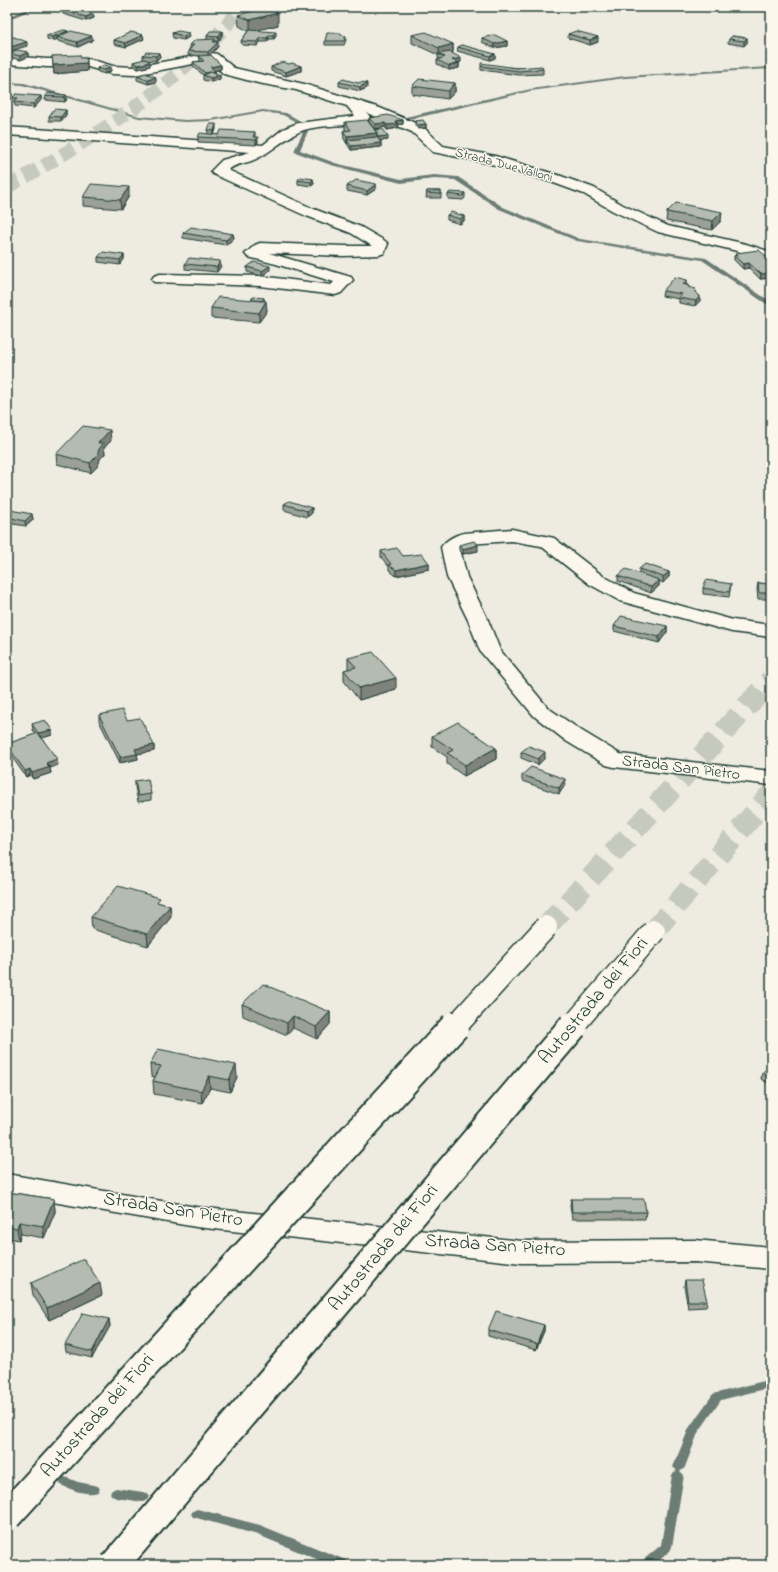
<svg xmlns="http://www.w3.org/2000/svg" width="778" height="1572" viewBox="0 0 778 1572" font-family="'Indie Flower',sans-serif">
<rect width="100%" height="100%" fill="#eeece1"/>
<filter id="ink" filterUnits="userSpaceOnUse"><feTurbulence type="fractalNoise" baseFrequency=".025" numOctaves="2"/><feDisplacementMap in="SourceGraphic" scale="8" xChannelSelector="R" yChannelSelector="G"/><feConvolveMatrix kernelMatrix="1 2 1 2 8 2 1 2 1" color-interpolation-filters="sRGB"/></filter>
<g filter="url(#ink)">
<g fill="none" stroke-linecap="round" stroke-linejoin="round">
<path fill="#6c7d74" fill-rule="evenodd" d="M32 7H38L7 20V17Z
M771 67V69L625 78 531 91 416 118 403 119 401 118 531 89 625 76Z
M7 82 24 83 139 116 185 120 211 119 263 110 286 113 304 123 300 124 283 115 263 112 211 121 185 122 139 118 22 85 7 84Z
M304 130 308 131 300 150 335 163 401 179 434 175 458 177 503 207 580 239 706 258 771 302V307L702 260 577 241 499 209 455 180 434 179 401 183 331 165 295 152 294 151Z
M764 1381H771V1389H764L721 1400 698 1433 685 1467 683 1470 680 1471 684 1475 672 1547 670 1551 654 1565H640L642 1561 661 1545 672 1475 674 1472 677 1471 673 1467 689 1428 713 1394Z
M65 1477 78 1482 98 1486 100 1489 98 1492C86 1496 72 1490 61 1485L59 1482 61 1479Z
M116 1488 143 1492 147 1494 149 1497 147 1500 143 1502 116 1498 112 1496 110 1493 112 1490Z
M197 1509 260 1525 348 1561 350 1565H331L258 1535 193 1517 191 1514 193 1511Z"/>
<path stroke="#c5c9be" stroke-width="14" stroke-dasharray="14 7" stroke-linecap="butt" d="M7 187C72 150 137 112 192 60 210 44 226 26 242 7"/>
<path stroke="#c5c9be" stroke-width="22" stroke-dasharray="22 11" stroke-linecap="butt" d="M546 927 771 680
M654 931 771 794"/>
<g stroke="#1f3d34" stroke-width="3">
<path id="street" d="M212 53 217 54 234 68 304 84 380 108 422 126 443 146 495 156 561 176 594 188 623 205 668 226 746 244 771 252V265L766 263 761 258 737 251 658 232 613 211 584 194 551 182 488 163 433 152 412 132 367 113 370 117 366 122C346 127 323 124 304 130 286 136 273 151 256 159 247 164 236 163 228 170L314 209 361 227 385 241 388 244 384 253 379 255 343 256 269 253 351 277 353 280 341 293 335 295 260 286 154 282 152 279 154 276 160 274 260 276 331 285 334 282 276 264 248 257 245 254 255 245 260 243 343 246H372L351 233 304 215 213 174 211 171 222 160 250 152 7 135V127L263 145 283 129 298 123 355 116 347 106 296 90 258 83 224 74 209 61 134 75 112 74 88 67H47L7 64V56L47 59H89L113 66 134 67Z
M512 529 554 538 603 576 634 593 733 620 771 625V637L732 632 620 601 589 584 541 546 512 541 468 544 460 549 467 577 488 620 500 650 548 708 582 731 620 754 771 771V785L614 767 606 765 566 741 534 716 480 651 468 620 447 577 441 547C446 540 455 535 464 533Z"/>
</g>
<g stroke="#1f3d34" stroke-width="3">
<path id="secondary" d="M7 1174 196 1207 522 1241 695 1240 771 1247V1269L695 1262 522 1263 196 1227 7 1194Z"/>
</g>
<use href="#street" fill="#fbf7ec" fill-rule="evenodd"/>
<use href="#secondary" fill="#fbf7ec" fill-rule="evenodd"/>
<g stroke="#1f3d34" stroke-width="25" stroke-linecap="butt">
<path id="highway-bridge-far1" d="M455 1027 546 927
M572 1027 654 931"/>
</g>
<g stroke="#1f3d34" stroke-width="32" stroke-linecap="butt">
<path id="highway-bridge" d="M7 1516 455 1026
M114 1565 573 1026"/>
</g>
<use href="#highway-bridge-far1" stroke="#fbf7ec" stroke-width="22"/>
<use href="#highway-bridge" stroke="#fbf7ec" stroke-width="28"/>
</g>
<path fill="#9ba197" stroke="#1f3d34" d="M317 7H339L326 11 317 8Z
M62 10 93 14 94 18 86 21 63 14Z
M238 15 278 25 256 30 276 36 274 39H269L267 42H260L257 46 242 45 241 41 248 31 239 26Z
M222 31V35L219 41H215V42L218 47 210 55 221 65V69L215 71V73L220 75V79L211 82 203 80V75L193 66V62L200 61V60L199 56H200L188 55V51L190 48V45L207 40V36Z
M68 33 93 40 78 47 58 41 57 39 53 41 47 39V35Z
M172 33 189 37 184 40 173 38Z
M568 34 598 42 590 45 568 38Z
M412 35 453 44V52L452 53 461 62 458 63H459V68L449 70 437 64V60L440 59 438 58V55L412 43Z
M346 36V40L344 45H325V41Z
M732 36 747 38V43L744 46 728 43 729 39Z
M482 38 507 41V46L494 48 482 42Z
M144 39 126 47 114 44V40Z
M458 47 495 54V58L490 60 457 51Z
M28 52V57L20 60 9 57V53Z
M159 53 160 57 156 61 145 60 150 66 138 69 133 66V62L143 60V55Z
M52 56 81 58 87 63V71L54 74Z
M301 66V71L286 76 271 71V67Z
M481 66 543 69V74L519 75 481 70Z
M97 68 111 71 105 74 98 72Z
M137 76 156 82 148 84 137 80Z
M339 82 358 83 367 88 360 91 339 86Z
M455 83V92L448 99 412 94V86Z
M66 95 67 99 65 102 45 100V96Z
M41 96V100L34 108 15 106 14 102H13L12 98Z
M66 110V115L61 121H49V116Z
M369 118 403 120V124L398 125V128L387 130 385 127 375 129 369 122Z
M415 121 426 124V128L418 129 415 125Z
M345 122 375 130 388 140 380 141 381 143V147L351 150 344 139 343 131 345 130Z
M216 129 214 134 219 135 255 132V137L258 142 256 145 198 142V137L208 134V130Z
M313 179 314 184 311 186 298 184V180Z
M376 184V189L367 195 347 191V186Z
M427 191H441V198H426Z
M465 193V198L463 200 448 199V194Z
M129 196 121 209 83 206V197Z
M667 212 721 221 712 230 666 221Z
M447 215 464 216V221L460 224 447 220Z
M183 233 233 234 234 238 226 245 183 238Z
M736 253 771 261V278L760 279 749 268 743 269 734 260V256H735Z
M124 255V259L120 265 98 262V257Z
M185 264 221 266 217 272 185 269Z
M247 267 270 270 262 276 247 272Z
M687 280 686 285 696 292 700 301 695 306 679 303V299L662 296 663 291Z
M264 298 267 311 259 322 211 318V308L251 300Z
M111 441 104 447 105 454 100 459 98 466 91 473 57 464 56 454Z
M284 504 312 508V513L307 517 284 510Z
M7 513 32 514 33 520 26 526 7 523Z
M459 545 478 551 463 554 459 550Z
M381 551 403 556 429 563V569L396 576 389 570V567L381 557Z
M639 569 669 572V577L663 583 659 581V586L651 593 618 581V576L639 573Z
M758 583 771 584V599H758L757 589Z
M731 584 729 597 703 594V588Z
M614 626H667V632L659 643 614 631Z
M348 658 396 689 359 700 344 681V670L348 669Z
M99 715 127 720 154 745V751L137 754 138 759 120 763 99 721Z
M32 724 52 730V735L42 738 58 765 50 768 51 773 33 779 30 775 26 777 7 750V744L36 734 33 730Z
M432 736 496 748V759L464 776 447 764V757L432 747Z
M521 752 545 758 538 765 521 758Z
M522 775 565 785 559 794 522 781Z
M135 781 151 794V800L138 802 135 787Z
M160 903 170 906 171 917 148 946 92 929 91 917Z
M242 1004 330 1012V1024L317 1039 293 1028 287 1035 243 1016Z
M150 1064 237 1077 230 1092 210 1088 202 1103 154 1094 153 1081 155 1077 151 1076Z
M771 1069V1085L761 1079 762 1073Z
M7 1192 54 1199 55 1212 44 1238 21 1234 19 1240 7 1238Z
M571 1199 646 1212 645 1219H572L570 1205Z
M685 1280 707 1301 706 1307 688 1308 684 1286Z
M31 1283 102 1295 49 1320 33 1295Z
M109 1319 110 1326 92 1358 66 1352 65 1345Z
M544 1325V1331L536 1350 488 1336V1330Z"/>
<path fill="#7e837b" stroke="#1f3d34" d="M326 7H339L326 11Z
M278 13V25L250 32V20Z
M93 14 94 18 86 21V17Z
M68 31V35L57 37V39L53 41 52 37Z
M222 31V35L219 41 218 37Z
M276 32V36L274 39 273 35Z
M189 33V37L184 40V36Z
M143 35 144 39 126 47 125 43Z
M269 35V39L267 42V38Z
M92 36 93 40 78 47 77 42Z
M598 37V42L590 45V40Z
M260 38V42L257 46V42Z
M747 38V43L744 46V41Z
M507 41V46L494 48V44Z
M27 42V46L7 52V48Z
M218 42V47L208 57V52Z
M453 44V52L441 55H439V48Z
M28 52V57L20 60V56Z
M159 53 160 57 156 61V56Z
M495 54V58L490 60V56Z
M461 58V62L452 64V60Z
M150 62V66L138 69V65Z
M87 63V71L54 74 53 65Z
M459 63V68L449 70V66Z
M221 65V69L215 71V75L205 76V73L210 67Z
M301 66V71L286 76V72Z
M111 67V71L105 74 104 70Z
M220 75V79L211 82V78Z
M156 77V82L148 84V80Z
M367 83V88L360 91V87Z
M455 83V92L448 99V91Z
M66 95 67 99 65 102 64 97Z
M41 96V100L34 108 33 104Z
M66 110V115L61 121V117Z
M403 120V124L398 125V128L387 130V125L395 121Z
M385 123V127L375 129V124Z
M216 124V129L214 135V131Z
M426 124V128L418 129V125Z
M377 133V141L347 140V144V136Z
M388 136V140L377 141V137Z
M258 137V142L256 145V140Z
M381 143V147L351 150V146Z
M313 179 314 184 311 186V182Z
M376 184V189L367 195V191Z
M129 187V196L121 209 120 200Z
M722 212 721 221 712 230 713 221Z
M464 216V221L460 224V219Z
M233 234 234 238 226 245V240Z
M124 255V259L120 265V260Z
M220 261 221 266 217 272V267Z
M749 263V268L743 269V264Z
M270 266V270L262 276V271Z
M771 272V278L760 279 761 274Z
M687 280V285L682 289 683 284Z
M700 296V301L695 306 696 301Z
M266 301 267 311 259 322V313Z
M110 430 111 441 104 447 105 454 100 459 98 466 91 473 90 463 98 443Z
M312 508V513L307 517V511Z
M32 514 33 520 26 526 25 521Z
M478 545V551L463 554V549Z
M429 563V569L396 576V570Z
M669 572V577L663 583V577Z
M659 580V586L651 593V587Z
M667 626V632L659 643V637Z
M396 678V689L359 700V688Z
M52 730V735L39 739 38 733Z
M154 745V751L137 754 138 759 120 763V757L135 749Z
M496 748V759L464 776 465 765Z
M545 752V758L538 765V759Z
M57 759 58 765 50 768 51 773 33 779 32 773 46 763Z
M30 769V775L26 777 25 771Z
M565 779V785L559 794V788Z
M170 906 171 917 148 946 147 934Z
M330 1012V1024L317 1039 316 1027Z
M293 1016V1028L287 1035V1023Z
M236 1065 237 1077 230 1092 229 1080Z
M209 1076 210 1088 202 1103 201 1091Z
M54 1199 55 1212 44 1238 43 1226Z
M19 1222 21 1234 19 1240 17 1228Z
M100 1283 102 1295 49 1320 47 1308Z
M109 1319 110 1326 92 1358V1352Z
M544 1325V1331L536 1350 537 1344Z"/>
<path fill="#b4bbb0" stroke="#1f3d34" d="M70 7 75 8 93 14 86 17 62 10Z
M266 8 278 13 250 20 238 15Z
M64 30 68 31 52 37 47 35Z
M249 30 276 32 273 35H269L267 38H260L257 42 241 41Z
M71 31 92 36 77 42 57 37Z
M178 31 189 33 184 36 172 33Z
M210 31H222L218 37 207 36Z
M576 31 598 37 590 40 568 34Z
M131 32 143 35 125 43 114 40Z
M426 32 453 44 439 48 412 35Z
M327 33H341V35L346 36 344 41H325Z
M495 35 507 41 494 44 482 38Z
M732 36 747 38 744 41 729 39Z
M14 37 27 42 7 48V38Z
M215 39 213 42H218L208 52 188 51 194 45H190L195 40Z
M462 45 495 54 490 56 458 47Z
M17 50 28 52 20 56 9 53Z
M146 52 159 53 156 56 143 55Z
M450 52 461 58 452 60 459 63 449 66 437 60 445 57 438 54Z
M80 55 81 58H86L87 63 53 65 52 56Z
M211 55 221 65 210 67 215 71 205 73 193 62 204 61 199 56Z
M145 59 150 62 138 65 133 62Z
M282 62 289 64 292 63 301 66 286 72 271 67Z
M481 63 517 68 542 66 543 69 519 71 481 66Z
M104 65 111 67 104 70 97 68Z
M211 72 220 75 211 78 203 75Z
M145 73 156 77 148 80 137 76Z
M343 79 358 83 361 82 367 83 360 87 339 82Z
M419 79 455 83 448 91 412 86Z
M47 93 66 95 64 97 45 96Z
M16 94 41 96 33 104 14 102 18 98H12Z
M54 109 66 110 61 117 49 116Z
M388 115 403 120 395 121 398 124 387 125 385 123 375 124 369 118Z
M367 120 377 133 347 136 343 131 351 130 345 122Z
M423 120 426 124 418 125 415 121Z
M210 124H216L214 131 208 130Z
M383 129 388 136 377 137V133L375 130Z
M221 130 255 132 253 137H258L256 140 198 137 200 133 219 135Z
M377 137 381 143 351 146 347 140Z
M300 177 313 179 311 182 298 180Z
M356 180 376 184 367 191 347 186Z
M91 184 129 187 120 200 83 197Z
M427 191H441V194L426 193Z
M450 192 465 193 463 196 448 194Z
M676 203 722 212 713 221 667 212Z
M451 212 464 216 460 219 447 215Z
M191 227 233 234 226 240 183 233Z
M759 250 771 261V273L761 274 749 263 743 264 734 256 738 255 736 253Z
M103 252 124 255 120 260 98 257Z
M189 258 220 261 217 267 185 264Z
M254 262 270 266 262 271 247 267Z
M675 277 687 280 683 284 689 286 688 287 696 289 694 291 700 296 696 301 679 298 682 294 663 291Z
M218 297 266 301 259 313 211 308Z
M253 297 264 298 262 301 251 300Z
M83 426 110 430 98 443H104L99 449 97 456 90 463 56 454Z
M289 501 312 508 307 511 284 504Z
M10 510 32 514 25 521 7 517V513Z
M474 541 478 545 463 549 459 545Z
M397 548 403 556 422 554 429 563 396 570 389 565 391 564 381 551Z
M645 564 669 572 663 577 639 569Z
M626 569 659 580 651 587 618 576Z
M706 580 731 584 729 592 703 588Z
M758 583 771 584V593H759Z
M621 616 667 626 659 637 614 626Z
M373 652 396 678 359 688 344 670 356 667 348 658Z
M122 710 127 720 140 718 154 745 135 749 137 754 120 757 99 715Z
M45 720 52 730 38 733 32 724Z
M458 722 496 748 465 765 447 753 453 750 432 736Z
M38 733 57 759 46 763 50 767 32 773 30 769 25 771 7 745V744Z
M529 746 545 752 538 759 521 752Z
M531 767 565 779 559 788 522 775Z
M148 779 151 794 138 796 135 781Z
M118 886 160 898 157 902 170 906 147 934 91 917Z
M263 984 330 1012 316 1027 293 1016 287 1023 242 1004Z
M158 1049 236 1065 229 1080 209 1076 201 1091 153 1081 161 1066 150 1064Z
M767 1068 771 1069V1078L762 1073Z
M7 1192 54 1199 43 1226 19 1222 17 1228 7 1227Z
M571 1199H644L646 1212H572Z
M84 1259 100 1283 47 1308 31 1283Z
M685 1280H702L707 1301H688Z
M496 1311 544 1325 537 1344 488 1330Z
M83 1313 109 1319 92 1352 65 1345Z"/>
</g>
<g text-anchor="middle" dominant-baseline="central" stroke-width="3" stroke-linejoin="round" paint-order="stroke">
<g font-size="13" fill="#1f3d34" stroke="#fbf7ec">
<text transform="translate(504 165) rotate(15)">Strada Due Valloni</text>
</g>
<g font-size="16" fill="#1f3d34" stroke="#fbf7ec">
<text transform="translate(681 768) rotate(7)">Strada San Pietro</text>
</g>
<g font-size="19" fill="#1f3d34" stroke="#fbf7ec">
<text transform="translate(594 1001) rotate(-50)">Autostrada dei Fiori</text>
<text transform="translate(173 1210) rotate(9)">Strada San Pietro</text>
<text transform="translate(495 1246) rotate(4)">Strada San Pietro</text>
<text transform="translate(384 1248) rotate(-50)">Autostrada dei Fiori</text>
<text transform="translate(98 1416) rotate(-48)">Autostrada dei Fiori</text>
</g>
</g>
<rect width="778" height="1572" fill="none" stroke="#fbf7ec" stroke-width="24"/>
<rect x="12" y="12" width="754" height="1548" fill="none" stroke="#1f3d34" stroke-width="1.5" filter="url(#ink)"/>
</svg>
